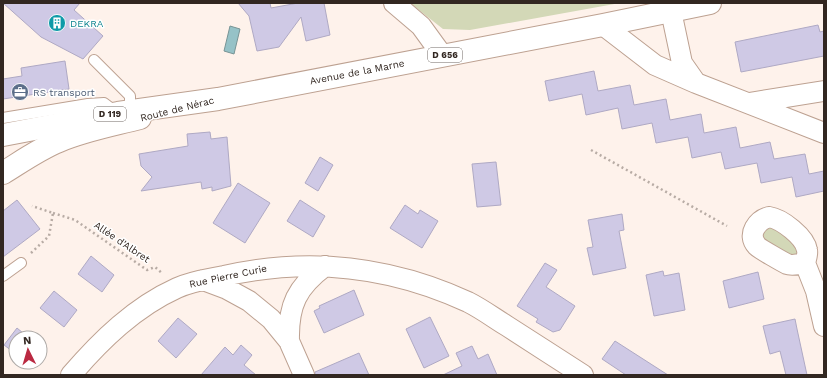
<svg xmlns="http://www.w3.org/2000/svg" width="827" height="378" viewBox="0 0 827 378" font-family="'Work Sans',sans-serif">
<rect width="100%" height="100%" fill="#fef2eb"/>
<path fill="#d3d8b7" d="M410 3H620L470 30 443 29Z
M767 227H773L800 247 797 256H790L765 241 763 237V233Z"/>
<path fill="#96c2c7" stroke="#789495" d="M230 26 240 29 234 54 224 51Z"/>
<path fill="#cfc9e5" stroke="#afa9c4" d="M3 3H80L74 10 103 36 83 59 41 37Z
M238 3H270L271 8 298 3H324L330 35 306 41 301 17 279 47 257 51 249 16Z
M818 25 820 32 824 31V56L741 72 735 42Z
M65 61 69 89 3 99V79L22 76 21 68Z
M594 71 598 91 630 85 634 105 666 99 670 120 701 114 704 133 736 127 740 148 770 142 774 159 805 154 809 174 824 171V191L796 197 792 177 761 183 757 163 725 169 721 152 692 158 688 137 656 143 652 123 622 129 618 108 586 115 582 94 549 101 545 81Z
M210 132 211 139 227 137 231 186 212 191V187L202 189 201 182 141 191 152 177 141 166 139 154 188 146 187 134Z
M320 157 333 165 318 191 305 183Z
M496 162 501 205 477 207 472 164Z
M238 183 270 203 245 243 213 223Z
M17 200 40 229 3 257V211Z
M300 200 325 216 313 237 287 221Z
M405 205 418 214 420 210 438 221 422 248 390 228Z
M622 214 624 230 619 231 626 268 593 275 587 248 593 247 588 220Z
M91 256 114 275 102 292 78 274Z
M545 263 557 270 546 287 575 306 560 330 553 332 536 322 538 319 517 306Z
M663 271 664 276 679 273 685 310 654 316 646 275Z
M758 272 764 299 729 308 723 281Z
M354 290 364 315 324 333 314 311 320 308 319 306Z
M54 291 77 310 64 327 40 308Z
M430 317 449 356 424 368 406 329Z
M178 318 197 334 176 358 158 341Z
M795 319 797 329 807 375H786L780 351 770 354 763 326Z
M17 328 29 338H16V354L4 345Z
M615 341 668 375H626L602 359Z
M241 345 252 355 244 365 256 375H201L225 347 233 355Z
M472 346 478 359 488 354 497 375H443L462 366 456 353Z
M359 353 369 375H315V372Z"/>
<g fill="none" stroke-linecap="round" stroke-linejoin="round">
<g stroke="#bda191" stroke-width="12">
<path id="service" d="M94 60 130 96V112
M3 118 88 104 104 103 116 112
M3 276 21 263"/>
</g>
<g stroke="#bda191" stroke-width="22">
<path id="minor" d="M394 3 421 26 442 55
M671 11 682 63 696 83
M603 25 655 65 696 83 824 133
M749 103 824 91
M769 217C782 219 805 237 807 250 808 254 806 259 805 263 800 264 792 266 787 264 783 262 760 249 757 246 746 234 758 220 769 217Z
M805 263 816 291 824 326
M203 280 227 289 249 301 271 319 289 341 304 375
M289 341C288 305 297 287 325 266
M71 375C101 340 135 307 177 288 192 281 209 279 224 276 308 257 390 266 468 302 482 309 494 318 507 326 532 342 558 359 583 375"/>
</g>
<g stroke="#bda191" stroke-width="24">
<path id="secondary" d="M3 173C21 162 39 149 59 141 85 130 113 125 140 118"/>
</g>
<g stroke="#bda191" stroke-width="24">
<path id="primary" d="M3 135 118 113 218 99 603 25 710 3"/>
</g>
<path stroke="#b8aca5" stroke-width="2.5" stroke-dasharray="2 3" stroke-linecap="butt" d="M591 150 727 226
M53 213 75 220 147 270 155 267 163 274
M31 253 49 236 53 213 32 206"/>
<use href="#service" stroke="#fff" stroke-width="10"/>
<use href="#minor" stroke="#fff" stroke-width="20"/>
<use href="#secondary" stroke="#fff" stroke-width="22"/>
<use href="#primary" stroke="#fff" stroke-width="22"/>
</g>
<defs>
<g id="building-disc" transform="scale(0.9)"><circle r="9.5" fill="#0f9aa8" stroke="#fff"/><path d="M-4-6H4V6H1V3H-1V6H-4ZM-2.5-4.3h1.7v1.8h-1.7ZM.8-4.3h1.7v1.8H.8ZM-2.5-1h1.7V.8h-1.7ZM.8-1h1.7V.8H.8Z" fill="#fff"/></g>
<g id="office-disc" transform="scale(0.9)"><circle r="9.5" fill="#5c6f8a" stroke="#fff"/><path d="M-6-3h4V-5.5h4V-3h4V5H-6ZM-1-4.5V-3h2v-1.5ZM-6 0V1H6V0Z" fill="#fff"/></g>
</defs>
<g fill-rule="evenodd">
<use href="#building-disc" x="57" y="23"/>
<use href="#office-disc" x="20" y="92"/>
</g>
<g text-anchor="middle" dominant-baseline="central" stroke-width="3" stroke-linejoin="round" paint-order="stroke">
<g fill="#fff" stroke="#706864" stroke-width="1">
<rect x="428" y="48" width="34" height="14" rx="3"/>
<rect x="94" y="107" width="32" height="14" rx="3"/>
</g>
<g font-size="9" font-weight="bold" fill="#322721">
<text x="445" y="55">D 656</text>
<text x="110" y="114">D 119</text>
</g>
<g font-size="10" fill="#0d838f" stroke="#fff" text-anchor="start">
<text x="70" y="23">DEKRA</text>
</g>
<g font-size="10" fill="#322721" stroke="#fff">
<text transform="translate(357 72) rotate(-11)">Avenue de la Marne</text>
<text transform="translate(177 109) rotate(-14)">Route de Nérac</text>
<text transform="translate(122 242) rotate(34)">Allée d'Albret</text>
<text transform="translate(228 276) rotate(-12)">Rue Pierre Curie</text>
</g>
<g font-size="10" fill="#4e5e75" stroke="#fff" text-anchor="start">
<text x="33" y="92">RS transport</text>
</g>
</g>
<rect width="827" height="378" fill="none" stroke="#322721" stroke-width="8"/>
<g transform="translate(28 350) rotate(355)"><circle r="19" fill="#ffffff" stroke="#ada9a6"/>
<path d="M0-3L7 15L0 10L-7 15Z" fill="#ba2941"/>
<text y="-6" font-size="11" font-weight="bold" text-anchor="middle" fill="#322721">N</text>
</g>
</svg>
